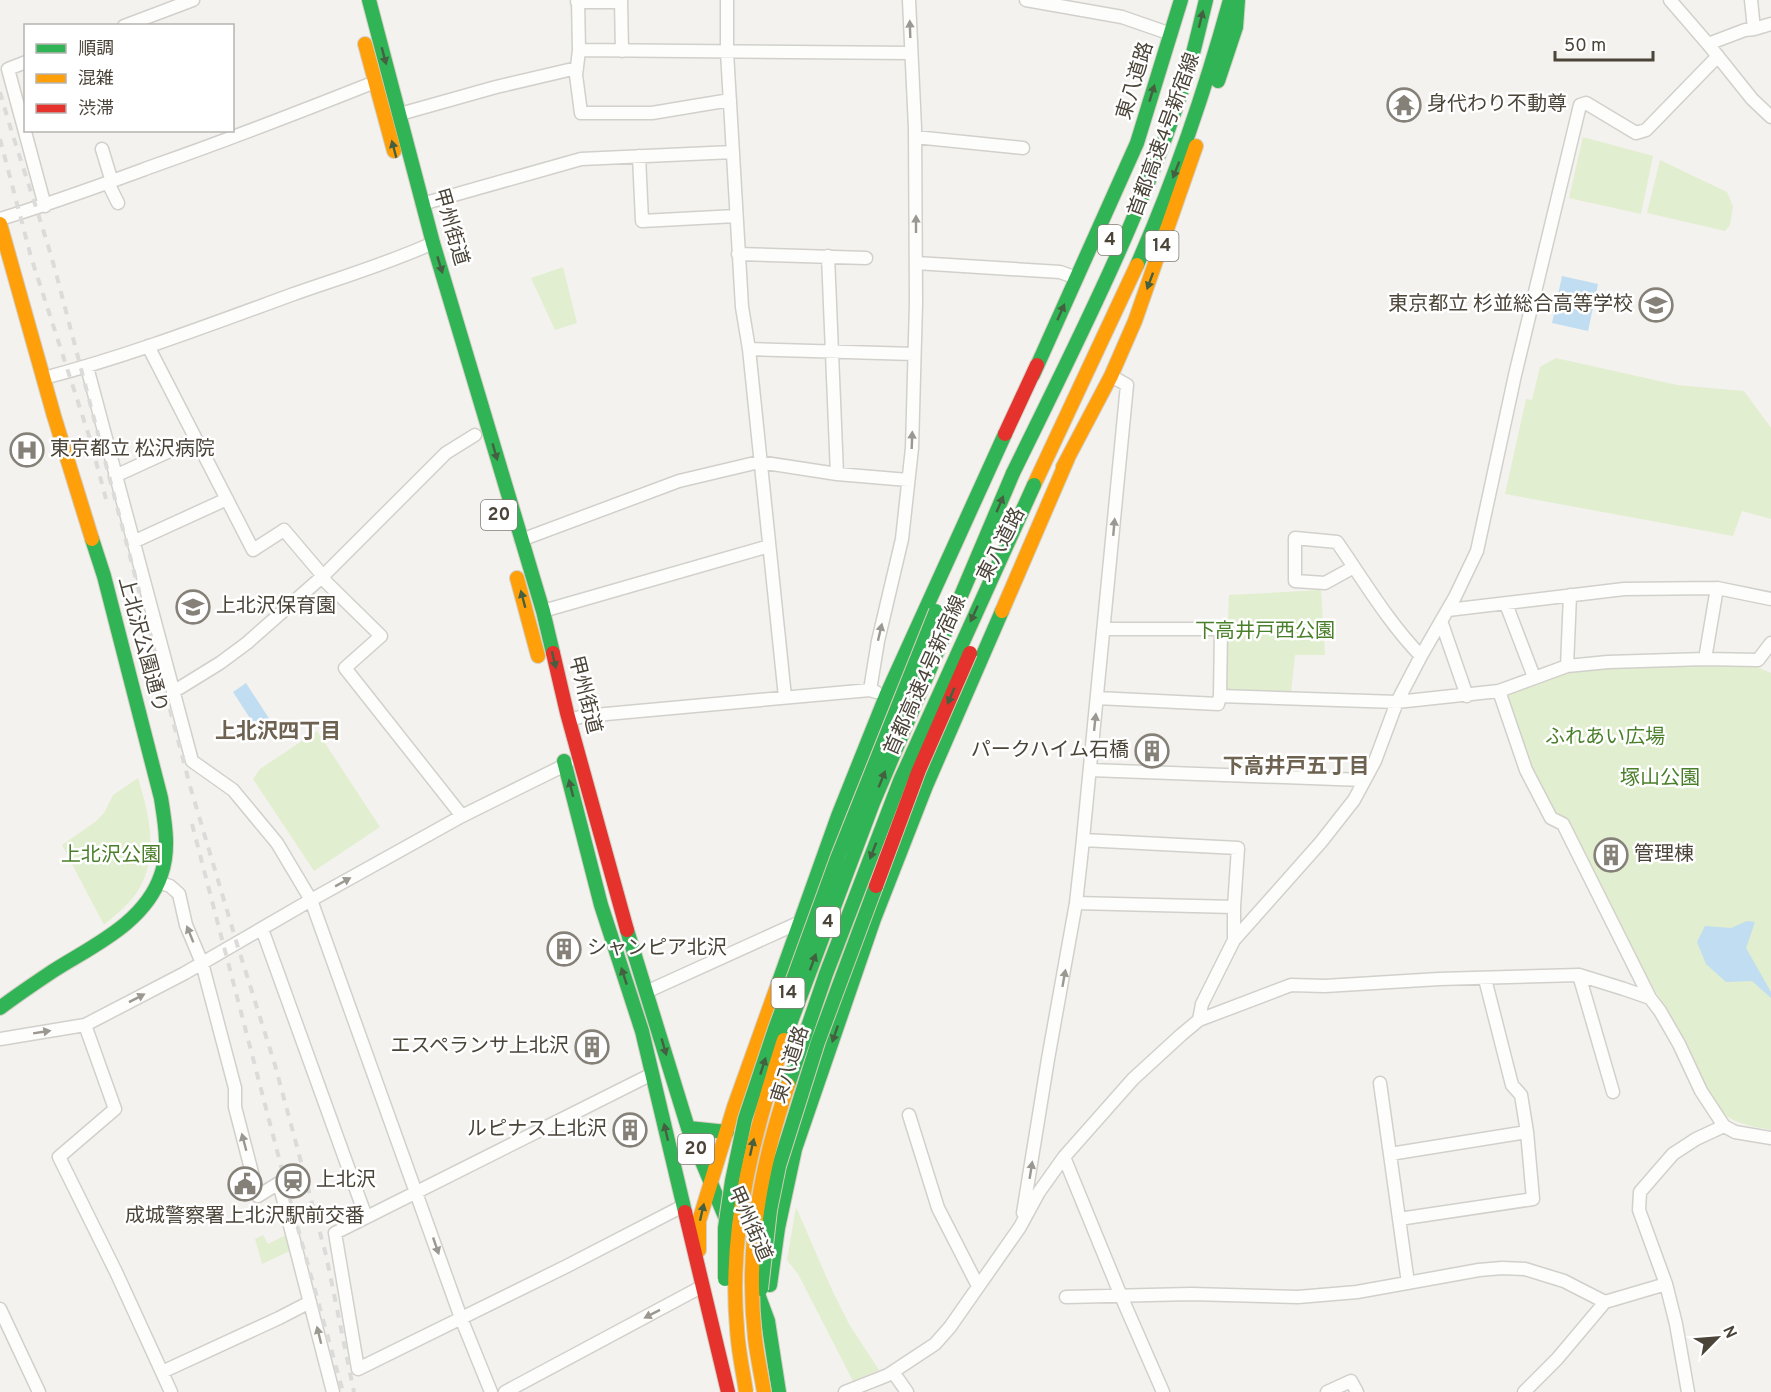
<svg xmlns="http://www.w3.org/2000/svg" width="1771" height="1392" viewBox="0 0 1771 1392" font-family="Overpass,'Noto Sans JP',sans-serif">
<rect width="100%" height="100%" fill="#f4f2ee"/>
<path fill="#e1eecf" d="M1583 137 1653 156 1641 214 1569 198Z
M1660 160 1727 192 1733 206 1730 225 1725 231 1647 213Z
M563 267 577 323 555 330 531 278Z
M1556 358 1677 385 1744 391 1771 428V519L1742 511 1733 536 1505 494 1526 399 1532 400 1540 367Z
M1321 590 1325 655H1295L1291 693H1225L1229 595Z
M1750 664 1771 673V1130C1755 1127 1735 1124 1723 1113 1707 1099 1691 1059 1683 1038L1590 881 1532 770 1503 693 1568 670Z
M317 731 380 827 314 871 253 779 260 769Z
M138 778C150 817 160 860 135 895 127 906 114 916 104 925L62 845 95 822 104 813 113 795Z
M796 1207 832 1290 849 1324 879 1370 853 1381 798 1274 787 1260Z
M288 1234 292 1250 262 1264 255 1239 263 1235 268 1244Z"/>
<path fill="#c0ddf1" d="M1562 276 1598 284 1588 331 1552 323Z
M246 683 270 720 257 729 233 692Z
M1747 921 1755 922 1746 948 1771 992V998L1752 981 1726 982 1706 964 1697 942 1705 926 1731 928Z"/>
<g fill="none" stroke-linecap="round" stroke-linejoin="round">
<g stroke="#d2d0cb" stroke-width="15">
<path id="street" d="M578 0 579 50 576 75 581 113H652L730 100
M621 0 622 51
M727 0V52L742 307 749 349 785 697
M1026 0 1122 17 1171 34
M1670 0 1708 44 1752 99 1771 117
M1751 0 1754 29
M577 2H621
M124 26 193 0
M1708 44 1745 30 1754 29 1771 24
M579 50 911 53
M26 62 8 69 45 206
M400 114 496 87 577 68
M915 137 1023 148
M102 149 112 182
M639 156 642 221 736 216
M108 183 118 203
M422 204 581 159 733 152
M0 219C53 203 104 184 156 165 230 139 302 111 375 82
M738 254 866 258
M828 256 837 474
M916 263 1060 272 1077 278
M148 346 253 550 284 530 323 576 326 582 381 636 345 668 462 816
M749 349 914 354
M87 367 192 761 233 790 277 843 311 900 461 1318 491 1392
M44 378C128 356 209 325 291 295 339 278 387 264 433 243
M115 476 196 439
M521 540 679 481 759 462 837 474 908 480
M133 542 227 499
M1354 567 1325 583 1295 581V538L1337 542C1364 581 1388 622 1421 656
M1506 604 1534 677
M1448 610 1624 589 1717 588 1771 599
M543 611 769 546
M1441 621 1467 696
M1705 659 1717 588
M1567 666 1570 595
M870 690 878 641 902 539 912 448 916 303 915 128 909 0
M1499 691 1526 770 1551 818 1563 824 1650 998
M173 692 220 663 247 643 323 576 446 453 475 435
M1220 696 1397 702 1499 691 1567 666 1608 662 1705 659 1758 660 1771 643
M1097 698 1218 704 1220 696 1221 629H1104
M569 720 584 716 870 690 876 692
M1090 770 1364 780
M1083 840 1238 848 1234 907V940
M158 882 170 886 179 894 186 925 202 963 235 1088V1107L258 1196 279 1183 333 1392
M1076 903 1234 907
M262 929 366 1217
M1579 975 1613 1092
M646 992 798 923
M1199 1020 1202 1004 1234 940 1321 842 1354 800 1375 761 1397 702 1421 656 1455 597 1477 551 1515 375 1580 105 1586 103 1636 133 1646 130 1718 56
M85 1025 115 1109 59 1157 116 1272 171 1392
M0 1039 85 1025 185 973 311 900 462 816 567 764
M652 1074 335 1233 358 1369 567 1266 683 1206
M1380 1083 1408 1283
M909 1115 938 1208 978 1286
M1390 1154 1527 1132
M1064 1157 1121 1296 1163 1392
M1023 1213 1048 1059 1076 903 1082 849 1127 385 1111 376
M1399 1219 1533 1199 1527 1132 1521 1095 1512 1085 1485 979
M1066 1297 1191 1294 1298 1297 1357 1292 1479 1270 1502 1268 1525 1269 1564 1281 1605 1302
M0 1309 39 1392
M162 1372 279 1318 310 1302
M893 1372 907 1392
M505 1392 703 1286
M845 1392 888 1375 935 1344 950 1327 1020 1227 1039 1192 1064 1157 1133 1079 1181 1035 1199 1020 1291 985 1325 986 1439 979 1579 975 1624 989 1650 998 1660 1011 1679 1044 1701 1091 1724 1126 1735 1132 1771 1138
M1327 1392 1351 1381 1357 1392
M1524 1392 1557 1359 1605 1302 1666 1284
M1688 1392 1676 1324 1666 1284 1639 1210 1640 1192 1673 1154 1696 1139 1724 1126"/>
</g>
<g stroke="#d3cfc5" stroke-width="16">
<path id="fast" d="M369 0 433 243 543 611 553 653
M1218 81 1236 27 1238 0
M1137 265C1175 179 1205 91 1230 0
M1033 375 1137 143 1181 0
M1013 473C1077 342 1145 210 1188 71 1195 48 1200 24 1206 0
M564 761 601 905 642 1031 685 1212
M627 930 688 1128 731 1231
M778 984 838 816 886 696 1005 434
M0 1008C17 995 35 983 53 971 92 946 145 923 161 875 170 850 165 823 161 798L104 576 92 539
M688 1128 727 1132
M770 1285 778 1228 795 1149 874 919 926 786 1002 611
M755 1286 768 1321 779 1392"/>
</g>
<g stroke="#d3cfc5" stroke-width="16">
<path id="slow" d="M365 44 394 151
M0 224 54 416 92 539
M1063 467 1111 376 1135 321 1196 146
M1034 485 1137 265
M517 578 538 656
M1002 611 1068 458
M699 1250V1221L734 1107 778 984"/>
</g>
<g stroke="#d3cfc5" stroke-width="16">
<path id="jam" d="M1005 434 1037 365
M553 653 567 713 627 930
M685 1212 728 1392"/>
</g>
<use href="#street" stroke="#fdfdfc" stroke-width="12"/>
<use href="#fast" stroke="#30b455" stroke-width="14"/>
<use href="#slow" stroke="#ff9f0a" stroke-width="14"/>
<use href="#jam" stroke="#e5322d" stroke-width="14"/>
<path stroke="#dbdbda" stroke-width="4" stroke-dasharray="8 8" stroke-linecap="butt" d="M0 92C17 153 39 212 56 273L190 786 237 944 275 1065 326 1255 354 1392
M0 139 31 257 90 439 106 499
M192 824 286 1185 343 1392"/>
<g stroke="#d6cebb" stroke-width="16" stroke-linecap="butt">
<path id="fast-bridge" d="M784 1040 873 803 1013 473
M788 1085 826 974 900 781 1034 485
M725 1279V1228L732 1181 745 1119 775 1029 838 856 936 611
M761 1289 770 1210 779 1166 818 1042 876 886"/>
</g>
<g stroke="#d6cebb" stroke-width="16" stroke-linecap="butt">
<path id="slow-bridge" d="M746 1392C743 1371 738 1350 737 1328 728 1229 754 1133 784 1040
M764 1392C761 1374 757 1356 755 1338 745 1249 760 1169 788 1085"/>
</g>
<g stroke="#d6cebb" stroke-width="16" stroke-linecap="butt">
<path id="jam-bridge" d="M876 886 919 770 970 653"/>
</g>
<use href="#fast-bridge" stroke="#30b455" stroke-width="14"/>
<use href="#slow-bridge" stroke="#ff9f0a" stroke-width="14"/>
<use href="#jam-bridge" stroke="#e5322d" stroke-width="14"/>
</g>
<defs><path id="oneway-solid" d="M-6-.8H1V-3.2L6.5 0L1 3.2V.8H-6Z" transform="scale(1.5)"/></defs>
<g fill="#446040">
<use href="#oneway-solid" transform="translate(1201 19) rotate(-76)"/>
<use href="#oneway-solid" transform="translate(384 56) rotate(75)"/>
<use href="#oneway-solid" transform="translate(1152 93) rotate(-73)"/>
<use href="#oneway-solid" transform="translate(394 149) rotate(-105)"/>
<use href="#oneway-solid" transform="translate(1176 170) rotate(111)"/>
<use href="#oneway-solid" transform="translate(440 265) rotate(73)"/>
<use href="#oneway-solid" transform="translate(1150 281) rotate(110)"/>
<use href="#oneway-solid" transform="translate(1061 312) rotate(-66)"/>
<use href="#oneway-solid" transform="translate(495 452) rotate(74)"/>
<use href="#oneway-solid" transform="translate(1000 504) rotate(-67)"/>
<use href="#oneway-solid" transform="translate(523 599) rotate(-105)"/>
<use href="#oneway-solid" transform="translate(974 614) rotate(115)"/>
<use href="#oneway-solid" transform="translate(554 660) rotate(77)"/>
<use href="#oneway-solid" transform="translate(951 696) rotate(113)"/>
<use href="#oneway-solid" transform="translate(882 779) rotate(-68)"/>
<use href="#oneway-solid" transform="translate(571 788) rotate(-104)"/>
<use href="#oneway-solid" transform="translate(873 851) rotate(111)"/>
<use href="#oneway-solid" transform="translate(813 962) rotate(-70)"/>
<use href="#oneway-solid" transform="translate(624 976) rotate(-108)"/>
<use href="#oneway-solid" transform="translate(835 1034) rotate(109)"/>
<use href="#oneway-solid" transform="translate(664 1047) rotate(74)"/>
<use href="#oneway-solid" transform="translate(763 1066) rotate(-72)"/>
<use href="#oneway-solid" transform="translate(666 1132) rotate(-103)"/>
<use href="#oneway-solid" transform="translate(752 1147) rotate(-77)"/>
<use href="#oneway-solid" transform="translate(702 1212) rotate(-77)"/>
</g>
<g fill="#9b9791">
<use href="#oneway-solid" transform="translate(910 29) rotate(-92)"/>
<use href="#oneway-solid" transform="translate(916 224) rotate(-90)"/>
<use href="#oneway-solid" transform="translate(912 440) rotate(-88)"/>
<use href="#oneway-solid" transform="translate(1114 527) rotate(-85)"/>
<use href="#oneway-solid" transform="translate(880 632) rotate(-77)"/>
<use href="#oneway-solid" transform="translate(1095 722) rotate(-84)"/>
<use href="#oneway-solid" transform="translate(343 882) rotate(-29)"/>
<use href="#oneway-solid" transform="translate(190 934) rotate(-112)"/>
<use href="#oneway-solid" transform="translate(1064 978) rotate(-80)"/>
<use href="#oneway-solid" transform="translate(137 998) rotate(-27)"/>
<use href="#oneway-solid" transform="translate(42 1032) rotate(-9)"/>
<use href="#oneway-solid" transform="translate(244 1142) rotate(-105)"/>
<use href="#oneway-solid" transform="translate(1031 1170) rotate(-81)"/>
<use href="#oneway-solid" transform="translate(436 1246) rotate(71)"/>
<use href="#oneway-solid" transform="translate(652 1314) rotate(153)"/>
<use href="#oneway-solid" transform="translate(319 1335) rotate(-104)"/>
</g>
<defs>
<g id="temple-ring" transform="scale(1.725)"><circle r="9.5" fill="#fff" stroke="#868178" stroke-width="1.5"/><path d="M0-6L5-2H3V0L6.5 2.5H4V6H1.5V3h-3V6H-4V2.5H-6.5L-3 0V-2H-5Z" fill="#868178"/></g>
<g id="school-ring" transform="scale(1.725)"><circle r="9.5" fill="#fff" stroke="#868178" stroke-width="1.5"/><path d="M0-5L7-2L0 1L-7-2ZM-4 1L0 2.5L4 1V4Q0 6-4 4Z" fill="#868178"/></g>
<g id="hospital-ring" transform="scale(1.725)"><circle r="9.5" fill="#fff" stroke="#868178" stroke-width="1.5"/><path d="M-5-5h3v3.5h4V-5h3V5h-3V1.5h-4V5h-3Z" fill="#868178"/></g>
<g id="building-ring" transform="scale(1.725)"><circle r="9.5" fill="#fff" stroke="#868178" stroke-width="1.5"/><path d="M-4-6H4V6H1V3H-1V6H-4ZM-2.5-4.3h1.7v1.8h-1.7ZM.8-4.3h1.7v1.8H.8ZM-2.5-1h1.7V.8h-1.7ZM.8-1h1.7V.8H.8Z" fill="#868178"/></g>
<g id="station-ring" transform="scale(1.725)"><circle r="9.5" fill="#fff" stroke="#868178" stroke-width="1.5"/><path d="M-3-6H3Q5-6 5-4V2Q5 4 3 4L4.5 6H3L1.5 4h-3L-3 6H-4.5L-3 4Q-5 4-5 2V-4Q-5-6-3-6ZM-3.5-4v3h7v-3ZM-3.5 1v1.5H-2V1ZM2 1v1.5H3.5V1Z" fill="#868178"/></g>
<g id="civic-ring" transform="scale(1.725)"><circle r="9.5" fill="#fff" stroke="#868178" stroke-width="1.5"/><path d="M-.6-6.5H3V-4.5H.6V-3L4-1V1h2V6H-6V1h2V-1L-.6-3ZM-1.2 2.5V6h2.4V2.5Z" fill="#868178"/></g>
</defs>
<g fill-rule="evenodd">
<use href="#temple-ring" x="1404" y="105"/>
<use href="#school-ring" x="1656" y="305"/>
<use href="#hospital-ring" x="27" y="450"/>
<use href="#school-ring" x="193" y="607"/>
<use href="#building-ring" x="1152" y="751"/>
<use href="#building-ring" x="1611" y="855"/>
<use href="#building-ring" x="564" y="949"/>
<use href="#building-ring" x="592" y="1047"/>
<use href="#building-ring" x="630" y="1130"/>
<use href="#station-ring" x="293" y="1181"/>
<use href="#civic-ring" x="245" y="1184"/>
</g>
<g text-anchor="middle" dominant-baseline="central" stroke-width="5" stroke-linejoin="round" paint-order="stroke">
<g fill="#fff" stroke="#817c74" stroke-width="1.5">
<rect x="1098" y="225" width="24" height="30" rx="4.5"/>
<rect x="1145.5" y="231" width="33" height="30" rx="4.5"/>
<rect x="481" y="500" width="36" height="30" rx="4.5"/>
<rect x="816" y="907" width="24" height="30" rx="4.5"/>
<rect x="771.5" y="978" width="33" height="30" rx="4.5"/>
<rect x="678" y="1134" width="36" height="30" rx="4.5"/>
</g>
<g font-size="18" font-weight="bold" fill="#4b4439">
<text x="1110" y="240">4</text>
<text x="1162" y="246">14</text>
<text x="499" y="515">20</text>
<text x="828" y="922">4</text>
<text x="788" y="993">14</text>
<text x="696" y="1149">20</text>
</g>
<g font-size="20" fill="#4b4439" stroke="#fff">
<text transform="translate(1136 81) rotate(-73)">東八道路</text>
<text transform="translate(1165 135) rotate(-70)">首都高速4号新宿線</text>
<text transform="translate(450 227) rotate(74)">甲州街道</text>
<text transform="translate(1002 545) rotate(-63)">東八道路</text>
<text transform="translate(142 645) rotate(75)">上北沢公園通り</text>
<text transform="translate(926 676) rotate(-66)">首都高速4号新宿線</text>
<text transform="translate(584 695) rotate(76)">甲州街道</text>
<text transform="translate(791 1065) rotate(-72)">東八道路</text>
<text transform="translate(749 1224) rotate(66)">甲州街道</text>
</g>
<g font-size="20" fill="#4b4439" stroke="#fff" text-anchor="start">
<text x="1427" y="105">身代わり不動尊</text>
<text x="1633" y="305" text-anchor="end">東京都立 杉並総合高等学校</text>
<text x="50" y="450">東京都立 松沢病院</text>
<text x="216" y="607">上北沢保育園</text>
<text x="1129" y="751" text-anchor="end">パークハイム石橋</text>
<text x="1634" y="855">管理棟</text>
<text x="587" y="949">シャンピア北沢</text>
<text x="569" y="1047" text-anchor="end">エスペランサ上北沢</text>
<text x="607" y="1130" text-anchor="end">ルピナス上北沢</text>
<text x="316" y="1181">上北沢</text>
<text x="245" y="1217" text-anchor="middle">成城警察署上北沢駅前交番</text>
</g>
<g font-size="20" fill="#4a7f2a" stroke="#fff">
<text x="1265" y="632">下高井戸西公園</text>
<text x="1605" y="738">ふれあい広場</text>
<text x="1660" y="779">塚山公園</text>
<text x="111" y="856">上北沢公園</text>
</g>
<g font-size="21" font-weight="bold" fill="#6e6250" stroke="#fff">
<text x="278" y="732">上北沢四丁目</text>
<text x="1296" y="767">下高井戸五丁目</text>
</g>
</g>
<rect x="24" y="24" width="210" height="108" fill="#ffffff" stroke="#b7b4b0" stroke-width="1.5"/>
<rect x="36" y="44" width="30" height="9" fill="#30b455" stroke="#b7b4b0" stroke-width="1.5"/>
<text x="78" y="54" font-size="18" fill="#4b4439">順調</text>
<rect x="36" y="74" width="30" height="9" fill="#ff9f0a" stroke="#b7b4b0" stroke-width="1.5"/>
<text x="78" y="84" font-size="18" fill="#4b4439">混雑</text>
<rect x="36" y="104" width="30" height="9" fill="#e5322d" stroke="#b7b4b0" stroke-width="1.5"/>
<text x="78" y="114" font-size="18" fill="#4b4439">渋滞</text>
<g transform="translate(1717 1338) rotate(65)" stroke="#ffffff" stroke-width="4.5" paint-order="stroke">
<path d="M0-4.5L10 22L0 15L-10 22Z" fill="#4b4439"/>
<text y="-9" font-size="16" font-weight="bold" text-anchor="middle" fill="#4b4439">N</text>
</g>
<path d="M1555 51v9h98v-9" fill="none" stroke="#4b4439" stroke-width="3"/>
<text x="1564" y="51" font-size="18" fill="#4b4439" stroke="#ffffff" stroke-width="4.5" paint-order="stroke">50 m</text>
</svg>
